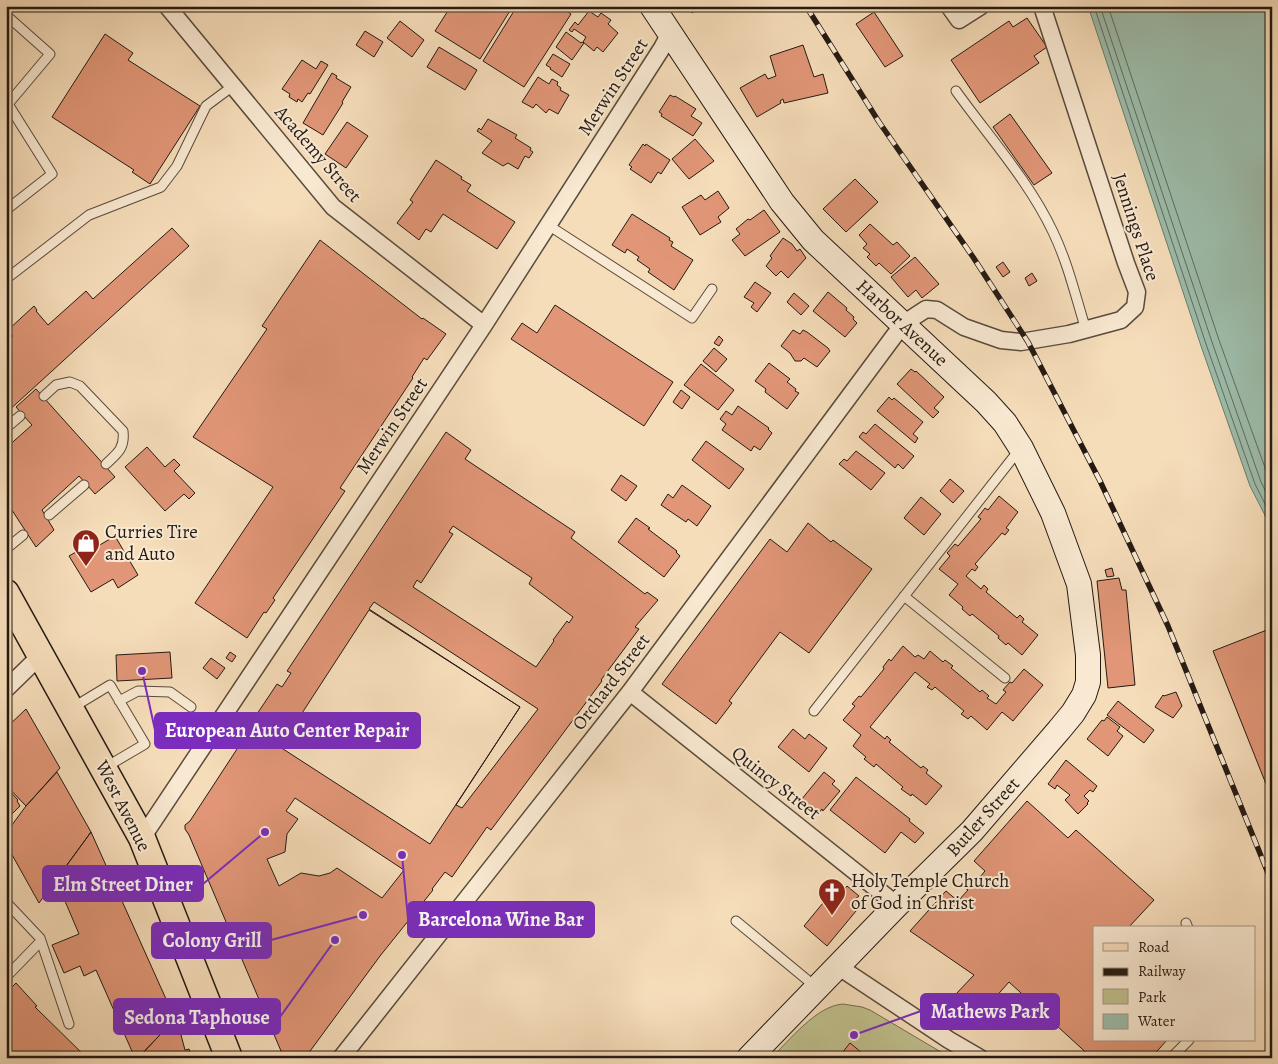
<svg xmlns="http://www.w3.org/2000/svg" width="1278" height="1064" viewBox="0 0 1278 1064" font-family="Alegreya,serif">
<rect width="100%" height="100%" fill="#f6ddba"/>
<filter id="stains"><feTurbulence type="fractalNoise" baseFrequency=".004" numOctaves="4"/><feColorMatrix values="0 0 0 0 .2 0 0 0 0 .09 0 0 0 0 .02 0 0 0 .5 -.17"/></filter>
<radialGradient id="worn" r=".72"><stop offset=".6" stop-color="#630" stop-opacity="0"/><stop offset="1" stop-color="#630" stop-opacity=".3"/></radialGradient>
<path fill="#c0c08d" stroke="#726d50" d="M843 1004 862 1007 870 1010 951 1058H771C790 1040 816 1006 843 1004Z"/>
<path fill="#9dbdab" stroke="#6d7c6e" d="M1088 6H1272V529L1250 486 1201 346Z"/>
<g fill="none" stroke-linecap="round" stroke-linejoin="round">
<path stroke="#606c5f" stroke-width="1" d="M1094 6 1206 344 1255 484 1272 518
M1100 6 1212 342 1261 482 1272 504
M1108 6 1219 340 1272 487"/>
</g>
<path fill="#e19677" stroke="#241a13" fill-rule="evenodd" d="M242 6H255L251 12Z
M451 6H513L480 59 435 31Z
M517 6H560L571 14 524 87 483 61Z
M687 6H702L692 13Z
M589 11 598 17 601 13 611 20 608 24 618 33 603 52 597 47 594 51 583 42 586 37 574 29 572 32 569 30 575 22 578 25Z
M874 12 903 56 885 67 856 24Z
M1027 18 1047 47 1034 56 1039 63 980 103 951 60 1009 21 1013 27Z
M400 21 424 40 412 57 387 38Z
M365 31 383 42 374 57 356 45Z
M566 32 581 43 582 42 584 43 572 60 556 47Z
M105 34 133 53 128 60 200 106 150 184 132 172 134 170 52 117Z
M803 45 814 77 823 74 828 93 784 103 783 99 780 101 781 103 757 117 740 88 765 74 768 79 776 76 770 56Z
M439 47 477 70 465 90 427 67Z
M553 54 570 64 562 77 550 69 551 68 546 65Z
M302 60 316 69 321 61 328 65 310 94 308 93 302 102 298 99 297 102 289 97 290 94 282 89Z
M332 73 337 76 336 78 351 87 342 102 343 103 323 135 303 123Z
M538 77 549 84 552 79 558 82 557 85 561 88 560 90 569 95 558 114 549 109 546 113 536 104 533 108 522 102Z
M670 95 674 97 675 96 696 109 691 116 702 123 693 136 661 116 662 114 659 112Z
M1010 114 1052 173 1034 185 993 127Z
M488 119 517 135 515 138 531 148 530 150 533 152 529 158 525 156 518 169 508 163 503 166 482 153 492 141 477 131 479 128 481 130Z
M347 122 368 136 346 168 325 154Z
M695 139 714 161 689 179 672 159Z
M643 144 645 146 646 144 670 160 661 174 658 172 651 183 630 169 632 167 629 165Z
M436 160 462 177 461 179 471 185 467 191 515 222 497 249 443 214 431 232 426 229 419 240 397 223 413 202 410 200Z
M855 179 878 202 846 232 823 209Z
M718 191 729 208 718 217 721 222 700 235 682 207 701 195 705 200Z
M764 210 780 232 745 256 732 240 740 234 736 229 748 219 750 220Z
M632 214 670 238 669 240 673 242 671 246 693 260 674 290 648 272 650 269 637 260 639 257 627 249 625 253 612 245Z
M870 224 893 245 897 242 910 256 891 274 879 263 876 266 867 257 870 254 863 248 867 244 859 235Z
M172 228 189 246 6 413V342L13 336 7 331 34 306 37 310 36 311 48 325 86 291 93 299Z
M783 238 792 244 797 251 800 249 806 258 788 278 781 271 776 276 766 266 772 258 770 256Z
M320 240 422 319 423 318 446 334 427 360 424 358 412 377 413 378 340 488 345 491 273 598 275 600 266 613 264 612 247 638 195 603 273 487 193 437 267 329 262 326Z
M915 257 939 284 922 298 916 290 908 297 891 277Z
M1003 262 1010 272 1003 277 996 267Z
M1032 273 1037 281 1029 286 1025 278Z
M755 282 771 293 757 312 751 307 754 303 744 297Z
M828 292 847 308 846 310 854 317 853 319 857 323 845 337 813 311Z
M794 293 809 306 801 315 787 302Z
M555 305 673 382 644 426 511 339 522 323 537 333Z
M793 330 800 334 803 330 807 332 828 348 830 351 817 367 804 358 801 361H795L790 353 781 346Z
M719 336 723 340 719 346 714 343Z
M714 348 727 359 716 372 703 361Z
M769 363 790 379 787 382 796 389 795 391 799 393 787 409 765 392 766 389 755 381Z
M701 364 734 390 718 410 684 385Z
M911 369 915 372 916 371 944 397 934 408 939 412 933 418 897 384Z
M36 389 115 477 95 494 79 476 42 510 54 530 36 547 6 501V448L32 425 16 407Z
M681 390 690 397 682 409 673 402Z
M889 397 892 400 894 398 923 422 913 434 918 438 915 443 877 411Z
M738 406 769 428 768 429 772 433 760 450 754 446 751 451 722 430 726 424 720 419 726 411 732 415Z
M875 424 914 456 903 469 898 464 895 468 859 437 863 432 866 434Z
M446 432 471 450 465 459 575 532 571 538 645 594 647 592 658 600 635 627 639 629 601 680 602 681 491 830 487 827 452 877 445 872 432 889 433 890 380 956 305 1058H284L189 835 185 829V825L190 821 239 746 237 744 277 684 282 687 291 673 287 671ZM453 526 532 578 529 584 573 617 569 623 567 621 553 640 554 641 536 667 413 587 417 580 421 583 453 534 449 532ZM374 602 538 709 462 808 456 805 520 707 369 609ZM295 798 404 870 382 898 337 868 330 873 319 876 301 873 279 886 267 859 285 852 287 834 298 819 286 811Z
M706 441 744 469 729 489 692 460Z
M147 447 165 467 174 459 180 465 174 471 195 493 189 499 184 494 165 511 125 467Z
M856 451 885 473 871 490 839 464 844 459 847 461Z
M621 475 637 486 626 501 611 490Z
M950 479 964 491 953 503 940 491Z
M682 485 711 506 697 526 688 519 686 522 661 505 668 494 673 498Z
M999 496 1018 512 1006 528 1009 530 1005 535 1002 533 975 564 978 567 975 571 972 569 966 576 981 589 984 585 988 589 986 592 1017 618 1020 615 1024 619 1022 622 1038 635 1022 655 1008 643 1006 645 998 638 999 636 972 614 970 616 962 609 963 607 949 595 958 584 939 569 950 556 947 553 955 544 958 546 981 519 978 517 985 508 988 510Z
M921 497 941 514 924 535 904 518Z
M636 518 650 528 648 529 677 551 676 552 680 556 664 577 618 542Z
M808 523 831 542 833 540 872 569 809 653 780 632 729 701 732 703 716 724 662 684 770 539 787 552Z
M115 536 138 575 118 588 113 579 91 592 69 556 90 544 93 549Z
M1112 568 1114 576 1107 577 1105 570Z
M1119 578 1122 590H1126L1135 685 1108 688 1097 581Z
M369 610 520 707 430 844 280 747Z
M1272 628V788L1268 789 1213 651Z
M903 646 915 657 918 655 924 659 930 651 943 662 945 660 953 666 951 668 980 692 982 690 989 696 987 698 996 704 1006 692 1003 690 1010 682 1012 683 1024 669 1043 685 1013 721 1002 712 987 730 971 716 968 719 961 714 964 711 935 687 932 690 927 687 930 684 915 672 870 727 885 739 887 736 891 740 889 742 921 768 923 766 928 770 926 773 942 786 926 805 912 794 911 796 901 789 903 787 876 764 874 767 864 759 866 757 853 746 861 735 843 720 855 706 852 704 859 696 861 697 884 669 883 667 889 659 891 661Z
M170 652 172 678 117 681 116 655Z
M230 652 236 656 232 662 226 658Z
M211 658 225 668 217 679 203 668Z
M1176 692 1182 706 1173 718 1155 707 1163 695 1164 696Z
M1118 701 1154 730 1144 743 1107 715Z
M26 709 60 768 26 806 6 785V728Z
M1107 717 1120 727 1117 731 1123 736 1108 756 1087 739 1102 720 1104 721Z
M793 729 805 739 809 734 827 748 809 772 778 747Z
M1066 760 1097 786 1093 792 1090 790 1084 796 1089 801 1087 803 1088 804 1078 814 1065 800 1070 795 1057 785 1055 789 1048 784Z
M57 772 91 832 39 903 6 844V833L26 806Z
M824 772 835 781 832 784 840 791 823 811 822 809 818 814 801 800Z
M856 777 910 819 909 821 924 833 915 843 901 832 885 853 830 810Z
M6 787 18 800 17 801 20 806 9 817 12 821 6 826Z
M1027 801 1068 838 1076 830 1154 900 1128 928H1094V1040H1167L1151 1058H1092L1009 982 978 1017 954 996 974 975 910 931 946 891 958 901 968 890 965 888 972 880 975 883 985 871 974 861Z
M91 832 175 1019 138 1058H135L96 970 84 976 80 966 64 973 52 945 79 934 56 880Z
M837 886 843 891 847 886 859 896 854 900 861 905 827 946 804 926Z
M16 983 37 1006 35 1007 87 1058H6V993Z
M179 1017 184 1034 181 1035 185 1050 189 1049 192 1058H138L175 1019Z
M850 1043 868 1058H838Z
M1272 1050V1058H1253Z"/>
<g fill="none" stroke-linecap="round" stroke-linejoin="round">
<g stroke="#584b3d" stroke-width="11">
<path id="service" d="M6 15 50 54 8 104
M956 91C989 137 1029 181 1053 232 1068 263 1076 298 1086 330
M6 106 8 104 52 174 6 210
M548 225 692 318 712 289
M6 279 89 215 161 187 177 166 206 106 233 86
M44 396 56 385 70 382 80 386 123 431C125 448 118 453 106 464
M6 428 20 416
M49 515 84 485
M6 549 23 535
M904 596 1005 678
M119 701 138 691 170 692 191 707
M72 708 110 685 145 744 106 767
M814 711 1019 450
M6 902 40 938 69 1024
M736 921 817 988
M1186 923 1188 928
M6 977 41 941
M1171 1058 1189 1040"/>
</g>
<g stroke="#584b3d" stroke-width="19">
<path id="minor" d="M167 6 333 207 484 325
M949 6 959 20 981 6
M6 689 42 654
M630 692 897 905
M142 838 484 325 662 48 670 33
M839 967 949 1040 980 1058
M341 1058 630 692 903 324 926 309 937 310 964 327 1001 340 1021 342 1069 334 1121 320 1135 307 1137 292 1126 263 1042 6"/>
</g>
<g stroke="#241a13" stroke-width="26">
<path id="secondary" d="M652 6 782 202 813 240 986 402 1005 423 1021 448 1053 513 1079 584 1088 655V682L1084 695 1073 713 1059 730 972 831 897 905 749 1058"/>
</g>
<g stroke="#241a13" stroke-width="29">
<path id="primary" d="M6 593 142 838 229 1058"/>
</g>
<use href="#service" stroke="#f9e9d2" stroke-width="9"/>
<use href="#minor" stroke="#f9e9d2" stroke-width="16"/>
<use href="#secondary" stroke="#f9e9d2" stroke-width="24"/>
<use href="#primary" stroke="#f6ddba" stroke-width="26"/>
<g stroke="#241a13" stroke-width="5.5">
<path id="rail" d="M806 6 879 122 973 257 1028 342 1100 481 1168 626 1272 883"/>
</g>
<use href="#rail" stroke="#f9e9d2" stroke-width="4" stroke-dasharray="11" stroke-linecap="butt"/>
</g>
<defs>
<g id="shop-pin" transform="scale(1.4375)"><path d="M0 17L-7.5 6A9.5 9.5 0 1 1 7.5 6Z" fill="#8f2418" stroke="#f9e9d2"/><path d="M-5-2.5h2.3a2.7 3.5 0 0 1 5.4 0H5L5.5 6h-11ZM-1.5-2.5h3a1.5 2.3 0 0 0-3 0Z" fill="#fff"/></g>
<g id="church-pin" transform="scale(1.4375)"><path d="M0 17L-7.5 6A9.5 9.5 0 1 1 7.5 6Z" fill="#8f2418" stroke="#f9e9d2"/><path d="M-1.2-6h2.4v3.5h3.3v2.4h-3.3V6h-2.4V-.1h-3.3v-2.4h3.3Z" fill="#fff"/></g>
</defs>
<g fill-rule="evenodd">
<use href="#shop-pin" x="86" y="543"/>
<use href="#church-pin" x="832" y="892"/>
</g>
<g text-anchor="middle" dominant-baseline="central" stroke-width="4" stroke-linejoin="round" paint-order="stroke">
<g font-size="19" fill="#241a13" stroke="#f9e9d2">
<text transform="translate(613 87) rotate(-57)">Merwin Street</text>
<text transform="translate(318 154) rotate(49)">Academy Street</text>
<text transform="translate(1136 227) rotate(72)">Jennings Place</text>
<text transform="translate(902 323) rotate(43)">Harbor Avenue</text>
<text transform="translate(392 426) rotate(-56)">Merwin Street</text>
<text transform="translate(611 682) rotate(-53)">Orchard Street</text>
<text transform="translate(776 783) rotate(38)">Quincy Street</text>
<text transform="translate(123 806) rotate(63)">West Avenue</text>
<text transform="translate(983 817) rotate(-48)">Butler Street</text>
</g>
<g font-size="19" fill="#241a13" stroke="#f9e9d2" text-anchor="start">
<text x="105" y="532">Curries Tire<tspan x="105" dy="22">and Auto</tspan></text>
<text x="851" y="881">Holy Temple Church<tspan x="851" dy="22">of God in Christ</tspan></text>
</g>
</g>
<path fill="none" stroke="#7b2cbf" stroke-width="2" d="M142 671L155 730M265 832L203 884M402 855L408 919M363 915L271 940M854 1035L921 1011M335 940L280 1017"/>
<g fill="#7b2cbf" stroke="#f9e9d2" stroke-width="2">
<circle cx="142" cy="671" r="5"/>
<circle cx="265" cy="832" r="5"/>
<circle cx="402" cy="855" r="5"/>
<circle cx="363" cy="915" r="5"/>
<circle cx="854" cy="1035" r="5"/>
<circle cx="335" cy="940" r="5"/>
</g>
<g fill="#7b2cbf" stroke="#7b2cbf" stroke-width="2">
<rect x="155" y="713" width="265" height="35" rx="5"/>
<rect x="43" y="866" width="160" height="35" rx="5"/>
<rect x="408" y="902" width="186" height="35" rx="5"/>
<rect x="152" y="923" width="119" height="35" rx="5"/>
<rect x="921" y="994" width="138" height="35" rx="5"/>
<rect x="114" y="999" width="166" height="35" rx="5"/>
</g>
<g font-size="20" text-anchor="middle" font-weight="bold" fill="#fff">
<text x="287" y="737">European Auto Center Repair</text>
<text x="123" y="891">Elm Street Diner</text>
<text x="501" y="926">Barcelona Wine Bar</text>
<text x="212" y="947">Colony Grill</text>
<text x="990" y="1018">Mathews Park</text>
<text x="197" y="1024">Sedona Taphouse</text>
</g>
<rect width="1278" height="1064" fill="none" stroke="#f6ddba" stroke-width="25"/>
<rect x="8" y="8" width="1263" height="1049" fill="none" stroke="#241a13" stroke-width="2.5"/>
<rect x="12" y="12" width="1253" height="1039" fill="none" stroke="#241a13"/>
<rect x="1093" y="926" width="162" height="115" fill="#f9e9d2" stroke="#a49686"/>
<rect x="1103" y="943" width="25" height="8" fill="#f6ddba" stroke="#a49686"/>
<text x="1138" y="952" font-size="15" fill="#241a13">Road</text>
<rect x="1103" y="968" width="25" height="8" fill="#241a13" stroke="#a49686"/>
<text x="1138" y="976" font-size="15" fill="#241a13">Railway</text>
<rect x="1103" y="989" width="25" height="15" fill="#c0c08d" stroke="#a49686"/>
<text x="1138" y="1002" font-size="15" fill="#241a13">Park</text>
<rect x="1103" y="1014" width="25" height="15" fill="#9dbdab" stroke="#a49686"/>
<text x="1138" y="1026" font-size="15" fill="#241a13">Water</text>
<rect width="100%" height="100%" filter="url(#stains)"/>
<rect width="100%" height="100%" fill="url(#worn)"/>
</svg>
